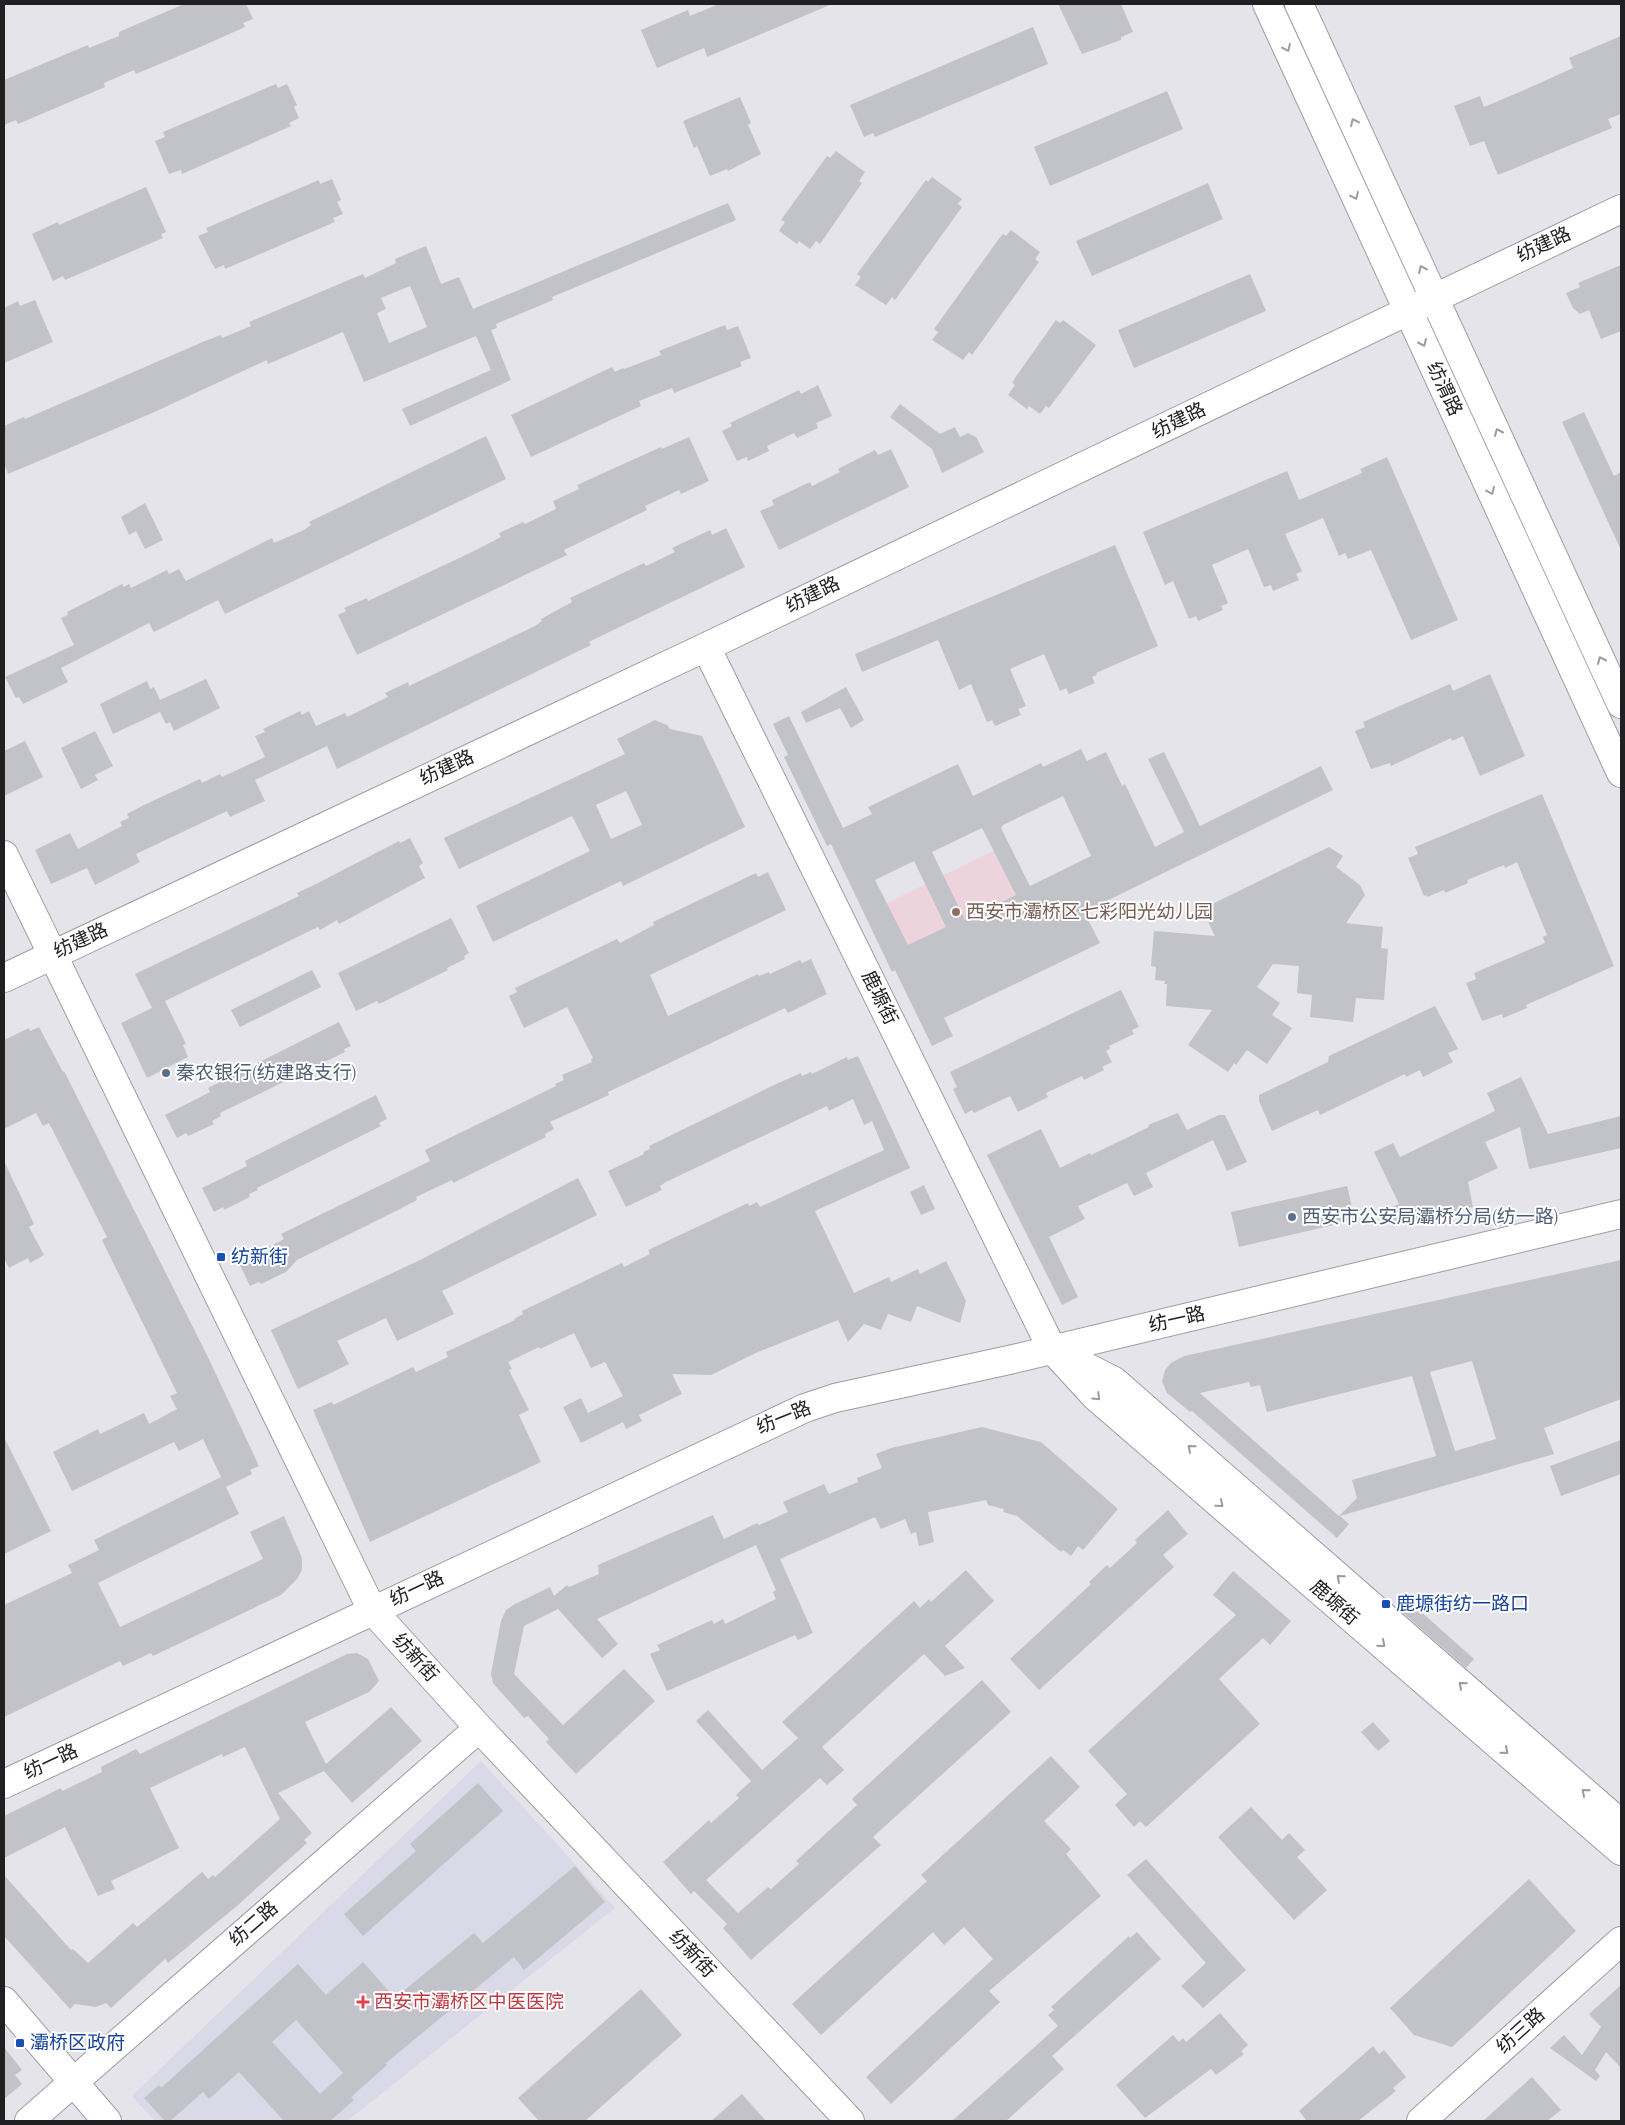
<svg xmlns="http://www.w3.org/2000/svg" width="1625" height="2125" viewBox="0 0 1625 2125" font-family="Spectral,'Noto Sans SC',serif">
<rect width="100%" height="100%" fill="#e4e4ea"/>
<path fill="#d9d9e7" d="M481 1761 615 1908 347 2121H155L132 2096Z"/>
<path fill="#ecd3dc" d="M1007 844 1038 915 906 976 873 910Z"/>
<path fill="#c2c2c9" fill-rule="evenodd" d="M184 4H246L253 19 243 23 245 27 200 47 136 74 134 70 104 83 105 87 18 124 16 120 4 125V80L88 45 89 48 119 36V32Z
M719 4H832L707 57 704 48 657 68 641 30 688 10 690 16Z
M1058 4H1121L1133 32 1121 37V40L1082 54Z
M1033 27 1048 64 875 137 873 133 864 137 850 105Z
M1621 36V114L1608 119 1612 128 1498 175 1484 141 1470 146 1454 106 1480 96 1484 107 1531 87 1573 68 1569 58Z
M276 84 278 88 287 84 297 105 294 107 299 118 289 123 291 126 182 174 181 170 169 174 155 141 165 137 163 132Z
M1167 91 1183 129 1050 186 1034 147Z
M740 97 751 123 748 125 761 154 728 171 727 169 710 176 697 146 694 148 683 121Z
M836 151 865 172 859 181 862 183 820 244 816 241 810 249 799 241 797 244 779 231 785 222 781 220 827 156 830 158Z
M932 177 962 199 958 204 962 207 895 300 892 297 886 305 855 285 861 277 857 274 926 180 928 182Z
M332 179 341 200 337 202 343 214 333 218 335 222 225 269 224 265 215 269 198 236 208 232 206 228 319 180 320 184Z
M1208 183 1223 219 1092 276 1076 241Z
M146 187 166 232 161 234 163 238 65 280 63 276 53 281 32 234 58 222 59 225Z
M728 203 736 220 552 297 553 300 496 324 497 328 491 330 511 380 410 426 402 409 491 370 476 336 364 382 343 332 268 364 267 360 150 414 8 474 4 463V426L24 417 25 419 205 341 221 335 222 338 251 326 249 322 363 274 365 278 396 263 395 259 426 246 441 284 459 277 473 309ZM410 286 427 327 389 343 377 313 386 309 381 298Z
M1011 230 1040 252 1035 259 1039 262 972 355 969 352 963 360 932 340 938 332 934 329 998 240 1003 234 1006 236Z
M1621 265V331L1601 339 1589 310 1580 314 1573 308 1566 293 1580 287 1578 283Z
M1250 274 1266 311 1134 368 1118 330Z
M35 300 53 342 4 363V308L18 301 20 306Z
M1056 320 1060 323 1063 320 1096 345 1049 408 1046 406 1040 414 1029 406 1027 409 1008 395 1015 385 1012 383 1017 375Z
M725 325 727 330 738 326 751 358 740 362 742 366 674 393 672 388 639 401 641 406 531 457 511 415 612 367 615 372 623 368 624 369 661 355 659 351Z
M818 385 832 416 816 423 818 428 797 438 794 433 767 446 769 451 748 461 747 457 737 461 722 431 732 426 730 423 799 390 801 394Z
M900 404 940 434 955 427 960 437 968 433 976 437 984 452 942 473 932 449 890 417Z
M1584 412 1614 476 1621 472V550L1562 422Z
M486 436 506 479 225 614 218 600 154 632 149 623 61 668 68 682 23 704 19 697 16 698 5 677 74 645 61 618 68 615 67 612 122 584 124 587 129 584 131 588 167 570 169 574 179 569 186 581 272 538 274 543 304 530 311 525 309 522Z
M689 437 709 481 681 494 679 490 645 506 647 510 564 550 567 555 357 655 338 615 346 611 344 608 367 598 368 601 474 551 501 537 499 533 523 522 525 524 556 509 553 501 579 489 577 485 661 447 662 449Z
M891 449 909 487 779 550 760 511 774 505 772 500 810 482 812 486 840 472 838 469 875 450 878 455Z
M1387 457 1458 620 1411 640 1371 550 1348 559 1345 553 1339 556 1323 518 1285 534 1302 571 1296 574 1299 580 1273 591 1271 585 1264 587 1248 549 1212 565 1228 603 1221 606 1223 610 1198 621 1196 616 1189 619 1173 581 1165 585 1143 532 1287 471 1299 500 1362 473 1360 469Z
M145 503 163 540 145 549 136 531 129 535 121 517Z
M726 528 745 567 605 634 589 642 591 645 337 769 327 746 255 780 265 801 230 817 227 811 136 854 140 862 95 885 87 868 51 884 35 850 70 833 78 849 122 826 120 822 129 818 127 814 144 805 200 779 202 783 220 774 222 777 265 757 255 736 265 732 263 729 300 711 302 715 309 711 316 726 345 713 347 717 388 697 385 693 408 682 409 686 535 626 542 621 541 619 572 602 570 598 644 563 646 566 675 552 672 548 710 530 712 535Z
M1115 545 1158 646 1096 673 1097 675 1092 677 1095 683 1069 694 1066 688 1060 691 1044 654 1010 669 1026 706 1018 709 1021 715 995 726 992 720 987 722 971 684 959 690 938 640 862 672 855 654Z
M1490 674 1525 756 1480 776 1463 736 1452 741 1451 738 1391 766 1390 763 1371 769 1355 731 1365 727 1363 722 1450 684 1453 691Z
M206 679 220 708 174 731 170 722 166 724 160 712 113 734 100 704 147 681 150 689 154 687 160 700Z
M846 687 864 720 851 728 840 708 806 723 801 712Z
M789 716 843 828 872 814 868 807 958 764 973 796 1041 763 1043 767 1081 749 1087 761 1106 752 1122 786 1125 784 1155 847 1184 832 1148 759 1164 752 1200 826 1321 766 1333 790 1084 912 1100 943 944 1018 953 1036 932 1046 895 970 892 972 831 844 827 846 784 757 788 755 773 724ZM1063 796 1091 856 1030 886 1001 828 1003 825ZM982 828 1016 895 965 920 932 852ZM914 861 946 927 908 945 875 880Z
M655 720 667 725 670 729 702 736 745 827 623 886 621 881 493 942 476 906 590 851 572 816 459 869 444 838 625 754 617 739ZM626 791 642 825 611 839 596 805Z
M95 731 113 766 95 775 98 780 81 789 61 748Z
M25 741 43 777 4 796V751Z
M1542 794 1614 966 1526 1005 1527 1008 1503 1018 1502 1014 1482 1021 1466 983 1476 979 1474 973 1545 943 1543 937 1547 935 1517 862 1505 868 1504 865 1467 880 1468 883 1445 893 1444 890 1427 897 1426 895 1424 896 1408 858 1418 854 1415 847Z
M410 838 423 863 419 866 425 878 339 924 337 920 320 930 318 927 167 1000 165 1001 186 1044 183 1045 188 1057 147 1078 121 1023 152 1008 135 974 299 896 297 893 316 884 399 841 400 843Z
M1329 847 1343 856 1336 867 1360 885 1365 895 1346 923 1383 927 1381 948 1388 949 1384 1000 1356 998 1353 1022 1310 1017 1312 995 1297 993 1299 966 1273 964 1257 987 1280 1003 1272 1015 1292 1028 1267 1064 1247 1050 1236 1065 1234 1063 1228 1072 1188 1045 1212 1010 1166 1006 1167 984H1164L1165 981 1155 980 1156 967 1151 966 1154 931 1215 936 1202 909Z
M768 872 786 910 650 975 668 1016 758 974 759 976 769 972 770 974 800 960 802 963 811 959 827 994 788 1013 785 1008 608 1092 609 1095 550 1122 554 1129 545 1134 546 1137 453 1183 452 1180 416 1197 417 1200 392 1213 297 1260 286 1272 261 1284 259 1282 250 1286 239 1263 284 1239 281 1234 430 1161 425 1150 556 1086 555 1084 564 1080 562 1075 592 1062 591 1059 593 1058 567 1007 524 1028 509 996 517 992 515 988 617 939 620 943 654 925 653 922 756 873 758 877Z
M451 918 469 953 464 956 465 959 447 968 448 970 379 1004 377 1001 356 1011 338 973Z
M312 970 321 987 240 1027 231 1010Z
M1121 990 1139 1027 1132 1030 1134 1034 1109 1046 1110 1049 1106 1051 1112 1062 1102 1067 1104 1070 1084 1080 1082 1076 1046 1093 1048 1097 1018 1112 1010 1096 974 1113 972 1110 965 1114 953 1089 957 1087 950 1072Z
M1435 1006 1458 1049 1448 1053 1453 1062 1423 1077 1420 1070 1406 1077 1405 1074 1320 1115 1318 1110 1272 1131 1259 1101V1095L1328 1062 1329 1056Z
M339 1022 351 1046 344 1049 345 1052 220 1113 221 1116 212 1121 214 1124 188 1136 186 1133 177 1138 165 1115 210 1092 208 1088Z
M39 1027 63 1072 64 1071 206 1353 259 1466 250 1470 252 1474 226 1487 239 1514 98 1583 120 1627 263 1559 250 1532 284 1516 302 1558V1570L297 1579 281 1595 153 1656 151 1653 123 1666 120 1661 4 1717V1605L72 1573 68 1565 99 1550 94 1540 221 1477 203 1439 179 1451 174 1442 72 1491 53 1452 98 1429 100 1434 144 1413 149 1424 177 1409 170 1396 177 1393 102 1240 107 1237 49 1123 43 1126 36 1113 4 1129V1040L29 1028 30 1031Z
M858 1056 910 1168 815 1211 854 1293 889 1277 891 1282 918 1269 920 1274 946 1261 966 1301 960 1323 917 1306 911 1322 888 1314 881 1330 864 1324 848 1342 838 1320 758 1352 711 1375 672 1374 682 1394 639 1415 642 1421 626 1429 623 1422 581 1443 563 1407 581 1398 588 1413 623 1396 605 1362 591 1368 574 1333 572 1334 540 1349 539 1347 508 1362 512 1369 509 1370 529 1410 519 1415 541 1462 370 1542 313 1410 332 1402 333 1405 413 1367 416 1372 448 1357 446 1352 515 1320 514 1319 523 1314 522 1311 622 1263 624 1267 650 1254 648 1250 748 1203 749 1206 757 1202 760 1207 884 1150 872 1121 864 1125 853 1099 829 1111 827 1106 750 1142 666 1182 660 1186 662 1190 626 1207 608 1171 644 1154 643 1152 650 1149 649 1146 774 1085 801 1073 802 1076 811 1072 812 1074 847 1057 848 1060Z
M1521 1077 1548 1134 1621 1116V1148L1529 1169 1520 1127 1485 1142 1498 1168 1468 1182 1473 1207 1392 1227 1388 1209 1399 1204 1374 1152 1393 1143 1400 1157 1495 1111 1487 1093Z
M376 1095 387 1119 379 1123 381 1126 257 1188 258 1190 249 1194 250 1197 224 1210 223 1207 214 1212 202 1188 247 1166 245 1161Z
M1178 1113 1187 1130 1219 1115H1225L1247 1162 1227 1171 1213 1140 1146 1173 1153 1187 1134 1196 1127 1183 1078 1206 1085 1219 1049 1237 1078 1297 1062 1305 987 1155 1041 1129 1060 1168 1090 1153 1091 1155 1149 1127 1148 1125Z
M4 1161 34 1224 29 1227 44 1255 30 1263 28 1258 9 1268 4 1258Z
M578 1178 597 1215 442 1291 454 1314 397 1341 386 1318 337 1341 349 1364 298 1389 271 1330 420 1260Z
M924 1185 935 1209 921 1215 910 1192Z
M1347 1186 1355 1220 1239 1247 1231 1212Z
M1621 1260V1399L1544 1428 1554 1454 1340 1516 1349 1524 1337 1538 1192 1411 1190 1412 1167 1393 1162 1381 1165 1370 1171 1363 1184 1356ZM1472 1361 1496 1439 1455 1451 1430 1372ZM1412 1376 1436 1456 1352 1480 1357 1498 1339 1516 1200 1393 1249 1382 1251 1387 1260 1385 1267 1412Z
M982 1427 1041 1442 1118 1509 1083 1550 1078 1546 1071 1556 1063 1550 1061 1552 1017 1516 1003 1512 1004 1509 988 1505 986 1500 928 1512 934 1542 919 1546 916 1532 911 1534 905 1519 881 1529 875 1517 780 1559 813 1633 798 1640 795 1635 667 1691 650 1654 660 1650 657 1645 712 1620 714 1624 723 1619 725 1624 776 1599 773 1592 776 1590 756 1545 597 1619 618 1644 602 1658 558 1609 524 1626 514 1674 563 1725 624 1669 655 1701 576 1774 546 1742 549 1739 528 1716 524 1718 493 1683 491 1674 501 1621 506 1610 515 1604 550 1587 554 1596 567 1585 569 1587 599 1574 598 1565 713 1515 724 1539 757 1523 759 1525 788 1512 783 1502 824 1484 829 1494 858 1482 857 1478 882 1468 876 1454 891 1448Z
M4 1437 51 1531 4 1554Z
M1621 1440V1474L1561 1496 1550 1466Z
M1168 1510 1188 1534 1163 1555 1174 1567 1039 1690 1010 1659 1091 1584 1089 1582 1107 1565 1110 1568 1137 1543 1135 1540Z
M966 1570 994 1601 945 1646 965 1668 945 1676 924 1654 822 1747 844 1770 827 1785 820 1778 706 1880 738 1913 768 1887 771 1889 799 1864 796 1861 857 1805 852 1799 982 1680 1011 1712 873 1837 881 1845 751 1960 723 1928 727 1924 694 1891 691 1894 663 1862 709 1820 711 1823 739 1798 736 1795 751 1781 696 1721 708 1710 762 1770 798 1738 782 1722 914 1601 920 1608 929 1599 931 1602Z
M1233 1571 1291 1621 1270 1645 1263 1638 1219 1679 1260 1724 1146 1827 1140 1821 1134 1827 1115 1805 1127 1794 1088 1751 1236 1615 1213 1595Z
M1409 1601 1474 1659 1466 1668 1401 1611Z
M357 1653 368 1659 379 1681 369 1692 305 1722 326 1764 391 1707 422 1741 352 1803 324 1771 278 1793 312 1833 304 1840 307 1843 238 1905 168 1963 165 1959 111 2008 106 2003 96 2007 75 2004 70 2009 4 1936V1875L71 1950 73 1949 88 1963 133 1923 137 1927 202 1872 208 1879 213 1875 215 1877 280 1819 245 1747 223 1757 222 1754 150 1788 179 1848 111 1881 115 1889 98 1896 65 1827 4 1858V1816L61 1788 62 1791 102 1772 101 1767 136 1749 140 1754 347 1654Z
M1373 1722 1390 1741 1378 1751 1361 1732Z
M1051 1756 1080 1787 1044 1821 1071 1849 1066 1854 1101 1896 989 1991 1000 2002 891 2104 866 2077 993 1959 964 1927 944 1945 933 1932 821 2035 792 2004 927 1881 921 1875Z
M478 1783 503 1811 363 1936 344 1914 416 1851 410 1844Z
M1251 1807 1282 1840 1289 1833 1305 1850 1297 1857 1327 1890 1294 1920 1218 1837Z
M1146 1859 1246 1970 1203 2008 1181 1986 1206 1963 1127 1875Z
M575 1866 605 1902 524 1970 514 1957 386 2063 387 2065 351 2097 354 2100 330 2121H284L239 2072 209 2099 203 2092 170 2121H165L144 2098 159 2085 161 2088 298 1964 326 1995 363 1962 395 1998 474 1933 483 1943ZM296 2020 343 2073 320 2094 272 2042Z
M1529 1879 1576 1931 1452 2047 1414 2035 1390 2008Z
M1137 1932 1161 1959 1052 2056 1064 2069 1006 2121H952L1058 2026 1048 2015 1054 2010 1051 2007 1129 1936 1130 1938Z
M1621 1985V2068L1606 2052 1595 2070 1600 2076 1596 2081 1550 2048 1564 2035 1582 2055 1601 2027 1589 2014Z
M641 1989 682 2035 585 2121H539L518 2098Z
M1220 2013 1248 2045 1241 2051 1244 2054 1216 2075 1211 2069 1145 2118 1116 2085 1173 2035 1179 2042 1183 2038 1186 2042Z
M1373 2046 1379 2054 1384 2050 1406 2077 1393 2088 1396 2091 1358 2121H1307L1299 2111Z
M4 2047 22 2070 15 2075 22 2084 4 2099Z
M1532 2077 1561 2110 1547 2121H1483Z
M742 2094 766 2121H711Z"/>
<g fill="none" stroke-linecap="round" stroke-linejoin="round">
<g stroke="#9d9da3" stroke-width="30">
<path id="secondary" d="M1267 4 1621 773
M1299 4 1621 704
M706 647 1052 1349 1096 1397 1621 1851
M4 855 372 1610 479 1728 850 2121
M4 978 706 647 1621 209
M1069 1358 1114 1381 1621 1824
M4 1784 805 1408 835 1398 1009 1360 1621 1214
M4 2001 107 2121
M29 2121 479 1728
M1421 2121 1621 1941"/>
</g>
<use href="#secondary" stroke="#fff" stroke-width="28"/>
</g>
<defs><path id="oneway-chevron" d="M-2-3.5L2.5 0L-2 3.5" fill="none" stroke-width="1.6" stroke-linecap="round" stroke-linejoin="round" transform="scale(1.25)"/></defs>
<g stroke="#9b9b9c">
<use href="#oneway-chevron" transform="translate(1287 48) rotate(65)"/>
<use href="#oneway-chevron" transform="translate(1354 122) rotate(-115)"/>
<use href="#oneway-chevron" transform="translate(1355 196) rotate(65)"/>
<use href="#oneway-chevron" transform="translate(1422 269) rotate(-115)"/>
<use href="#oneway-chevron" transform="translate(1423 343) rotate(66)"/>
<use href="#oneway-chevron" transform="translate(1498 432) rotate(-114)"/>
<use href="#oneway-chevron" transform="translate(1491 491) rotate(65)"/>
<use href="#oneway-chevron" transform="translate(1601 660) rotate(-114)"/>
<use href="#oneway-chevron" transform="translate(1097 1397) rotate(44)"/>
<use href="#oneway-chevron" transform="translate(1191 1448) rotate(-139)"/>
<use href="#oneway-chevron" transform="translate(1220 1504) rotate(41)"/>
<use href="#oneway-chevron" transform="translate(1340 1578) rotate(-139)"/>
<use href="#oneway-chevron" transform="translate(1382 1644) rotate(41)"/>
<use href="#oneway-chevron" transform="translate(1462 1685) rotate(-139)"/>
<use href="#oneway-chevron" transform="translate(1505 1751) rotate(41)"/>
<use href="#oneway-chevron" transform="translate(1585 1792) rotate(-139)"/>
</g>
<circle fill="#8d6e63" stroke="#fff" stroke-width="2" cx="956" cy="912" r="5"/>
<g fill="#5c6f8a" stroke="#fff" stroke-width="2">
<circle cx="166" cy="1073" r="5"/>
<circle cx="1292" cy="1217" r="5"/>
</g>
<g fill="#1a4fb4" stroke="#fff" stroke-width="2">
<rect x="216" y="1252" width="10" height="10" rx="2.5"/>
<rect x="1381" y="1599" width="10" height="10" rx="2.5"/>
<rect x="15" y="2038" width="10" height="10" rx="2.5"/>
</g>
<path fill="#e0444e" stroke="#fff" stroke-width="2" d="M360.5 1994.5h5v5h5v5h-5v5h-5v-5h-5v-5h5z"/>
<g text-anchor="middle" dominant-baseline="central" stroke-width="4" stroke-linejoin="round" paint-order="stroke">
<g font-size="19" fill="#202022" stroke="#fff">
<text transform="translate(1544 245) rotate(-25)">纺建路</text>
<text transform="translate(1444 389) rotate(65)">纺渭路</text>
<text transform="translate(1179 421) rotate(-26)">纺建路</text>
<text transform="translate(813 595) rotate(-26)">纺建路</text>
<text transform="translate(447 768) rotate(-25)">纺建路</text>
<text transform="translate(81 941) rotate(-25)">纺建路</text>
<text transform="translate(879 998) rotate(64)">鹿塬街</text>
<text transform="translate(1177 1320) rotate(-13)">纺一路</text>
<text transform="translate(784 1418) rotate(-22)">纺一路</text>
<text transform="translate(417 1589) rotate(-25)">纺一路</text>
<text transform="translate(1334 1603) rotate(41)">鹿塬街</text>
<text transform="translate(415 1658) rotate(48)">纺新街</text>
<text transform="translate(51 1762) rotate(-25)">纺一路</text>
<text transform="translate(254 1924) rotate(-41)">纺二路</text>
<text transform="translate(692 1954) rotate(47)">纺新街</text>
<text transform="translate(1521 2031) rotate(-42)">纺三路</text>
</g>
<g font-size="19" fill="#785e54" stroke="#fff" text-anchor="start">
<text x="966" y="912">西安市灞桥区七彩阳光幼儿园</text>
</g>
<g font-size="19" fill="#4e5e75" stroke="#fff" text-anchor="start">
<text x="176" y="1073">秦农银行(纺建路支行)</text>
<text x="1302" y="1217">西安市公安局灞桥分局(纺一路)</text>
</g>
<g font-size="19" fill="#164399" stroke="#fff" text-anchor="start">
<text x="231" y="1257">纺新街</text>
<text x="1396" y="1604">鹿塬街纺一路口</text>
<text x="30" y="2043">灞桥区政府</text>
</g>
<g font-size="19" fill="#be3a42" stroke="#fff" text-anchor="start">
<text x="374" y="2002">西安市灞桥区中医医院</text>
</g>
</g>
<rect width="1625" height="2125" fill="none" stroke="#202022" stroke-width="10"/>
</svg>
